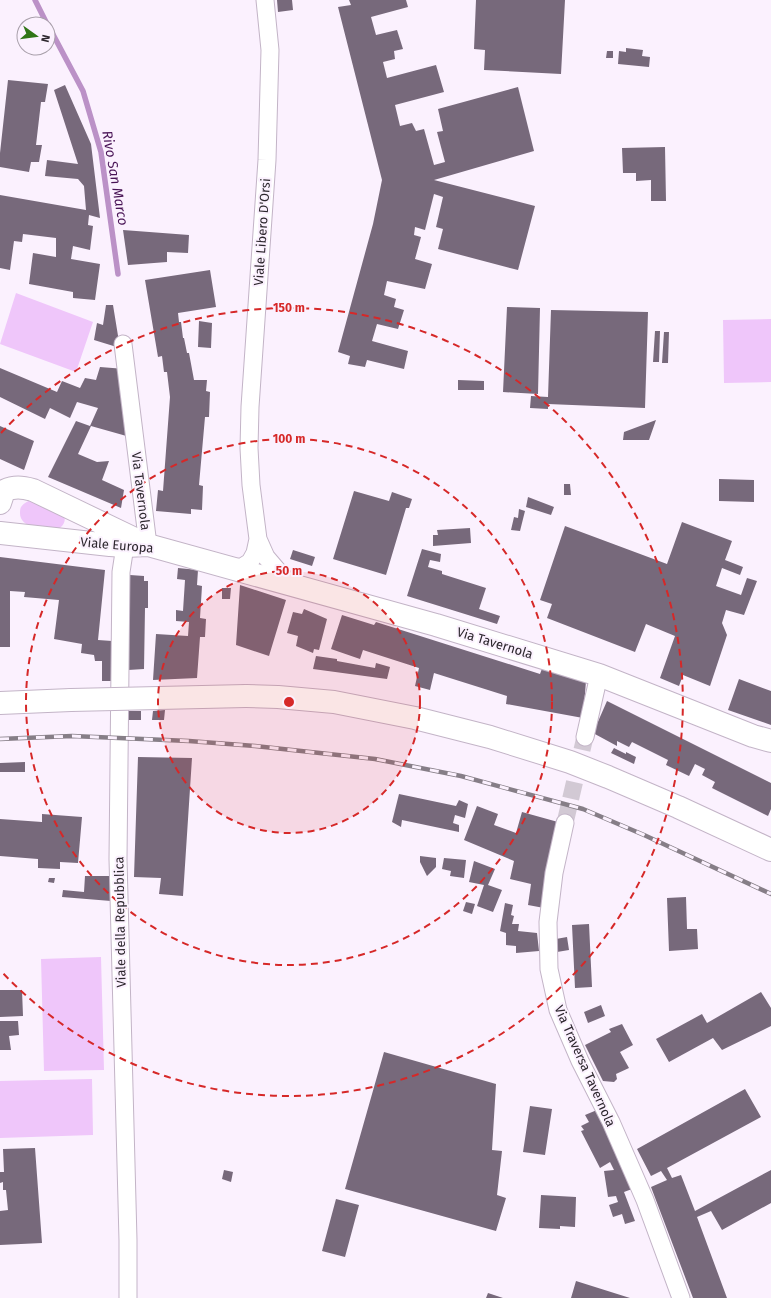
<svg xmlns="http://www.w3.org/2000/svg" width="771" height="1298" viewBox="0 0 771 1298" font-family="'Fira Sans',sans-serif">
<rect width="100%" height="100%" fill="#fbf1fe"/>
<path fill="#efc6fa" d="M16 293 93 322 76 372 0 344Z
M771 319V382L724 383 723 320Z
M30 500 64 514C66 522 64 526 56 530 44 528 19 529 20 512 20 505 25 503 30 500Z
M101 957 104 1070 44 1071 41 959Z
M92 1079 93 1135 0 1138V1081Z"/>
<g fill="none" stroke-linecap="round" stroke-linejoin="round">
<path stroke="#bb91c7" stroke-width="5.5" d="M35 0 47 24
M48 25 83 91 101 152 118 274"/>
</g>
<path fill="#77697b" d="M277 0H292L293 10 278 12Z
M349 0H406L408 7 371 17 376 35 397 30 403 49 394 51 395 59 383 62 387 78 436 65 444 92 395 105 400 126 412 123 416 131 424 129 434 165 445 162 437 132 443 131 438 109 518 87 534 151 434 180 535 206 518 270 438 249 443 229 436 227 443 197 434 194 425 230 415 227 414 235 421 237 415 259 432 264 425 289 387 281 384 295 396 299 394 307 404 310 398 329 377 324 372 341 408 351 404 369 367 360 365 367 348 364 350 356 338 352 373 224 382 180 338 7 351 5Z
M476 0H565L561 74 484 70 485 50 474 49Z
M626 48 643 50 642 56 650 57 649 67 618 64 619 51 626 52Z
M607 51H613V58H606Z
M8 80 48 84 45 102H41L36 145H42L39 162H31L29 172 0 167V153Z
M65 85 91 144 100 218 89 215 88 225 93 226 90 250 73 246 71 259 100 264 95 300 73 298V292L29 284 33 253 56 257V238L23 234 22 242 14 241 10 270 0 268V195L86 210 84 186 78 179 45 176 47 160 78 164 54 90Z
M665 147 666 201H651V180L636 181V173H623L622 148Z
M123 230 189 235 188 253 167 252V262L128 265Z
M210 270 216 307 178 313 179 322H181L183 338H184L187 353H189L194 380H207L206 391 210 392 209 417H205L199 485 203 486 202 510 191 509V514L156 511 158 490 163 491 170 397 167 372H164L162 356 158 357 145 280Z
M106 305H113L120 348 94 340 97 323 103 325Z
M507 307 540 308 538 394 503 392Z
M551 310 648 312 645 408 548 404V409L530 408 531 396 548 397Z
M199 321 212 323 211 348 198 347Z
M655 331H660L659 362H653Z
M664 332H669L668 363H662Z
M100 367 125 369 130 437 91 426 78 454 97 462 109 461 102 480 124 490 121 508 48 477 76 421 90 426 98 408 77 402 70 418 50 408 45 419 0 397V368L57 392 62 381 80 388 85 378 96 380Z
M458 380 484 381V390H458Z
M656 420 649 440H623L624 432Z
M0 426 34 441 24 470 0 459Z
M719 479 754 480V502L719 501Z
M564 484H570L571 495H564Z
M354 491 389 501 392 492 412 499 409 508H406L386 575 333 559Z
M528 497 554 507 551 515 526 507Z
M519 509 525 511 520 531 511 530 514 517 518 518Z
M682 522 732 541 725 560 743 567 740 575 722 568 716 586 741 595 747 578 757 581 744 615 726 610 722 623 727 635 710 686 683 675 679 686 660 678 675 636 646 624 635 652 547 618 552 604 540 600 565 526 667 564Z
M470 528 471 543 433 546V535H438L437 530Z
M422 549 441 554 440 562 430 560 428 567 442 571V574L486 588 479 609 500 616 497 624 407 596Z
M293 550 315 557 312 566 290 559Z
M0 557 105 570 98 640 112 641 111 681H102V661H95L94 655 81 653 82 644 54 639 59 600 24 597 25 592 10 591V647H0Z
M178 568 198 570 197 585 202 586 200 618 206 619 205 637H200L197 678 153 680 156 634 188 636 189 622 176 621V610L183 611 185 580 177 579Z
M130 575 144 576V581H148V608H145L144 669 128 670Z
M240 585 286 600 269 656 236 645Z
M222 588H231L230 599H222Z
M304 609 327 619 319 650 314 649 313 653 296 646 298 636 287 633 293 612 302 614Z
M342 615 374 625 376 622 540 674 543 666 586 681 583 718 506 704 507 696 434 673 430 690 415 686 419 668 363 650 360 659 331 649Z
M316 656 337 659V661L375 668 376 663 390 667 387 679 313 669Z
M739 679 771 691V725L728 710Z
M607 701 771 783V809L768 816 712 788 715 782 702 775 705 769 695 764 689 776 666 765 668 760 632 742 629 747 617 741V746L593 733Z
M165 710 164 720H152L153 711Z
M128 711H141V720H127Z
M614 748 626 754V752L636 757 634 764 611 753Z
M138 757 192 758 183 896 159 894 161 878 134 877Z
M25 762V772H0V763Z
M399 794 456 806 459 800 468 804 465 818 455 815 453 823 459 825V832L402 820 401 827 392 822Z
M477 806 498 814 494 825 516 833 522 812 558 822 544 908 528 905 531 884 510 879 514 861 464 840Z
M42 814 82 817 78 863 60 862V869L38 868V859L0 856V819L42 822Z
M420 856 436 858V867L427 876 420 862Z
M444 858 466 860 464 878 450 876 451 871 442 869Z
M474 861 495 869 488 885 502 890 493 912 477 906 484 885 469 882Z
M85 876H111V901L62 897 63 890 84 892Z
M49 878H55L54 883 48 882Z
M686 897 687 929H697L698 949 669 951 667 898Z
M466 902 475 904 472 914 463 911Z
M505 903 513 905 511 915 514 916 512 924H519L518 931 537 933 539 951 516 953V946L506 945V933L500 931Z
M589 924 592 987 575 988 572 925Z
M567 937 569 950 557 952 556 939Z
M0 990H22L23 1016 0 1017Z
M761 992 771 1008V1026L722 1050 713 1038 669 1062 656 1039 702 1014 707 1023Z
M601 1005 605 1016 588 1023 584 1012Z
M0 1021H18L19 1035 9 1036 11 1050H0Z
M622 1024 633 1045 620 1052 629 1068 616 1074 617 1079 614 1082 603 1081 585 1045 611 1032 609 1029Z
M384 1052 496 1084 492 1150 502 1151 497 1195 506 1198 496 1231 345 1189Z
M745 1089 761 1117 667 1168 672 1178 681 1175 695 1211 771 1170V1203L722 1230 711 1211 697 1217 727 1298H693L651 1187 667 1180 661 1171 651 1176 637 1149Z
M530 1106 552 1109 545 1155 523 1152Z
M597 1110 632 1189 624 1192 635 1221 625 1224 622 1214 613 1217 609 1205 618 1202 616 1196 608 1197 604 1171 614 1170 610 1162 600 1168 581 1131 584 1130 581 1126 589 1122 585 1115Z
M35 1148 42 1243 0 1245V1211L8 1210 6 1190H3V1182L0 1183V1172H4L3 1149Z
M224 1170 233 1172 231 1182 222 1179Z
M541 1195 576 1197 575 1227 560 1226V1229L539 1228Z
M336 1199 359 1205 345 1257 322 1251Z
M576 1281 630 1298H571Z
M488 1293 503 1298H486Z"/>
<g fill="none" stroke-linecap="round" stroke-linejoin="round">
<path stroke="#d2c9d4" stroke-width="17" stroke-dasharray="17 8" stroke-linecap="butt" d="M565 823 585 737"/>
<g stroke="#c3b4c7" stroke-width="19">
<path id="minor" d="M123 344 148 545
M258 539 266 557 289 584
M125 546 121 572 118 859 128 1240V1298
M231 568 242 567 250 562 255 553 258 539 251 485 249 448 250 407 267 160 270 50 265 0
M585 737 599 675
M565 823 554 873 548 922 549 969 558 1010 580 1061 611 1122 645 1200 681 1298"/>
</g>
<g stroke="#c3b4c7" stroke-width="24">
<path id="major" d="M0 503 4 491C14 486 22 487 33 490L141 542
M0 533 110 545 125 546 148 545 436 625 599 675 753 736 771 741"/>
</g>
<g stroke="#c3b4c7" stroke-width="24">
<path id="highway" d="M246 696 278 697 334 702 415 718 490 737 570 762 608 777 678 807 771 850
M0 703 71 700"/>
</g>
<use href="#minor" stroke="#fff" stroke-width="17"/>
<use href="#major" stroke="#fff" stroke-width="22"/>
<use href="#highway" stroke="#fff" stroke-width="22"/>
<g stroke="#867e87" stroke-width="4.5">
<path id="rail" d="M0 739 72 736 189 741 255 746 375 759 461 776 583 809 644 835 771 894"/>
</g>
<use href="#rail" stroke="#fbf1fe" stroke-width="3" stroke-dasharray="9" stroke-linecap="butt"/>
<g stroke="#c3b4c7" stroke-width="24" stroke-linecap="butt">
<path id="highway-bridge" d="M71 700 246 696"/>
</g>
<use href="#highway-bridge" stroke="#fff" stroke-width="22"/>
</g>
<circle cx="289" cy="702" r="131" fill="#d62828" fill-opacity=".12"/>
<g fill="none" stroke="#d62828" stroke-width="2" stroke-dasharray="7 5">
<circle cx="289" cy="702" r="131"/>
<circle cx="289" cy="702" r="263"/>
<path d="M1 433A394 394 0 1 1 1 971"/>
</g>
<g text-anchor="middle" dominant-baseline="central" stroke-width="4" stroke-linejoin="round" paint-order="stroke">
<g font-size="13" fill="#2d272e" stroke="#fbf1fe">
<text transform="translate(262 232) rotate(-86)">Viale Libero D'Orsi</text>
<text transform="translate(141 491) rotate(83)">Via Tavernola</text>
<text transform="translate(117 545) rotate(5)">Viale Europa</text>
<text transform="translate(495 643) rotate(17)">Via Tavernola</text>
<text transform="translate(120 922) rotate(-91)">Viale della Repubblica</text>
<text transform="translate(585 1066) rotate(66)">Via Traversa Tavernola</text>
</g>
<g font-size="14" font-style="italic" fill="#481355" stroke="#fbf1fe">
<text transform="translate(115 178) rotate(80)">Rivo San Marco</text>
</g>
</g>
<circle cx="289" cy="702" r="6" fill="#d62828" stroke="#fbf1fe" stroke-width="2"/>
<g font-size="12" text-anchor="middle" font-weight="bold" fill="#d62828" stroke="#fbf1fe" stroke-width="4" stroke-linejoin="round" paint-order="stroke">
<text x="289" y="312">150 m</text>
<text x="289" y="443">100 m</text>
<text x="289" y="575">50 m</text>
</g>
<g transform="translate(36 36) rotate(104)"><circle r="19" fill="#fbf1fe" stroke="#a9a0ab"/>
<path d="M0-3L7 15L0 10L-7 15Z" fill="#307516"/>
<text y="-6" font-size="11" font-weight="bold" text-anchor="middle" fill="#2d272e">N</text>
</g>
</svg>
